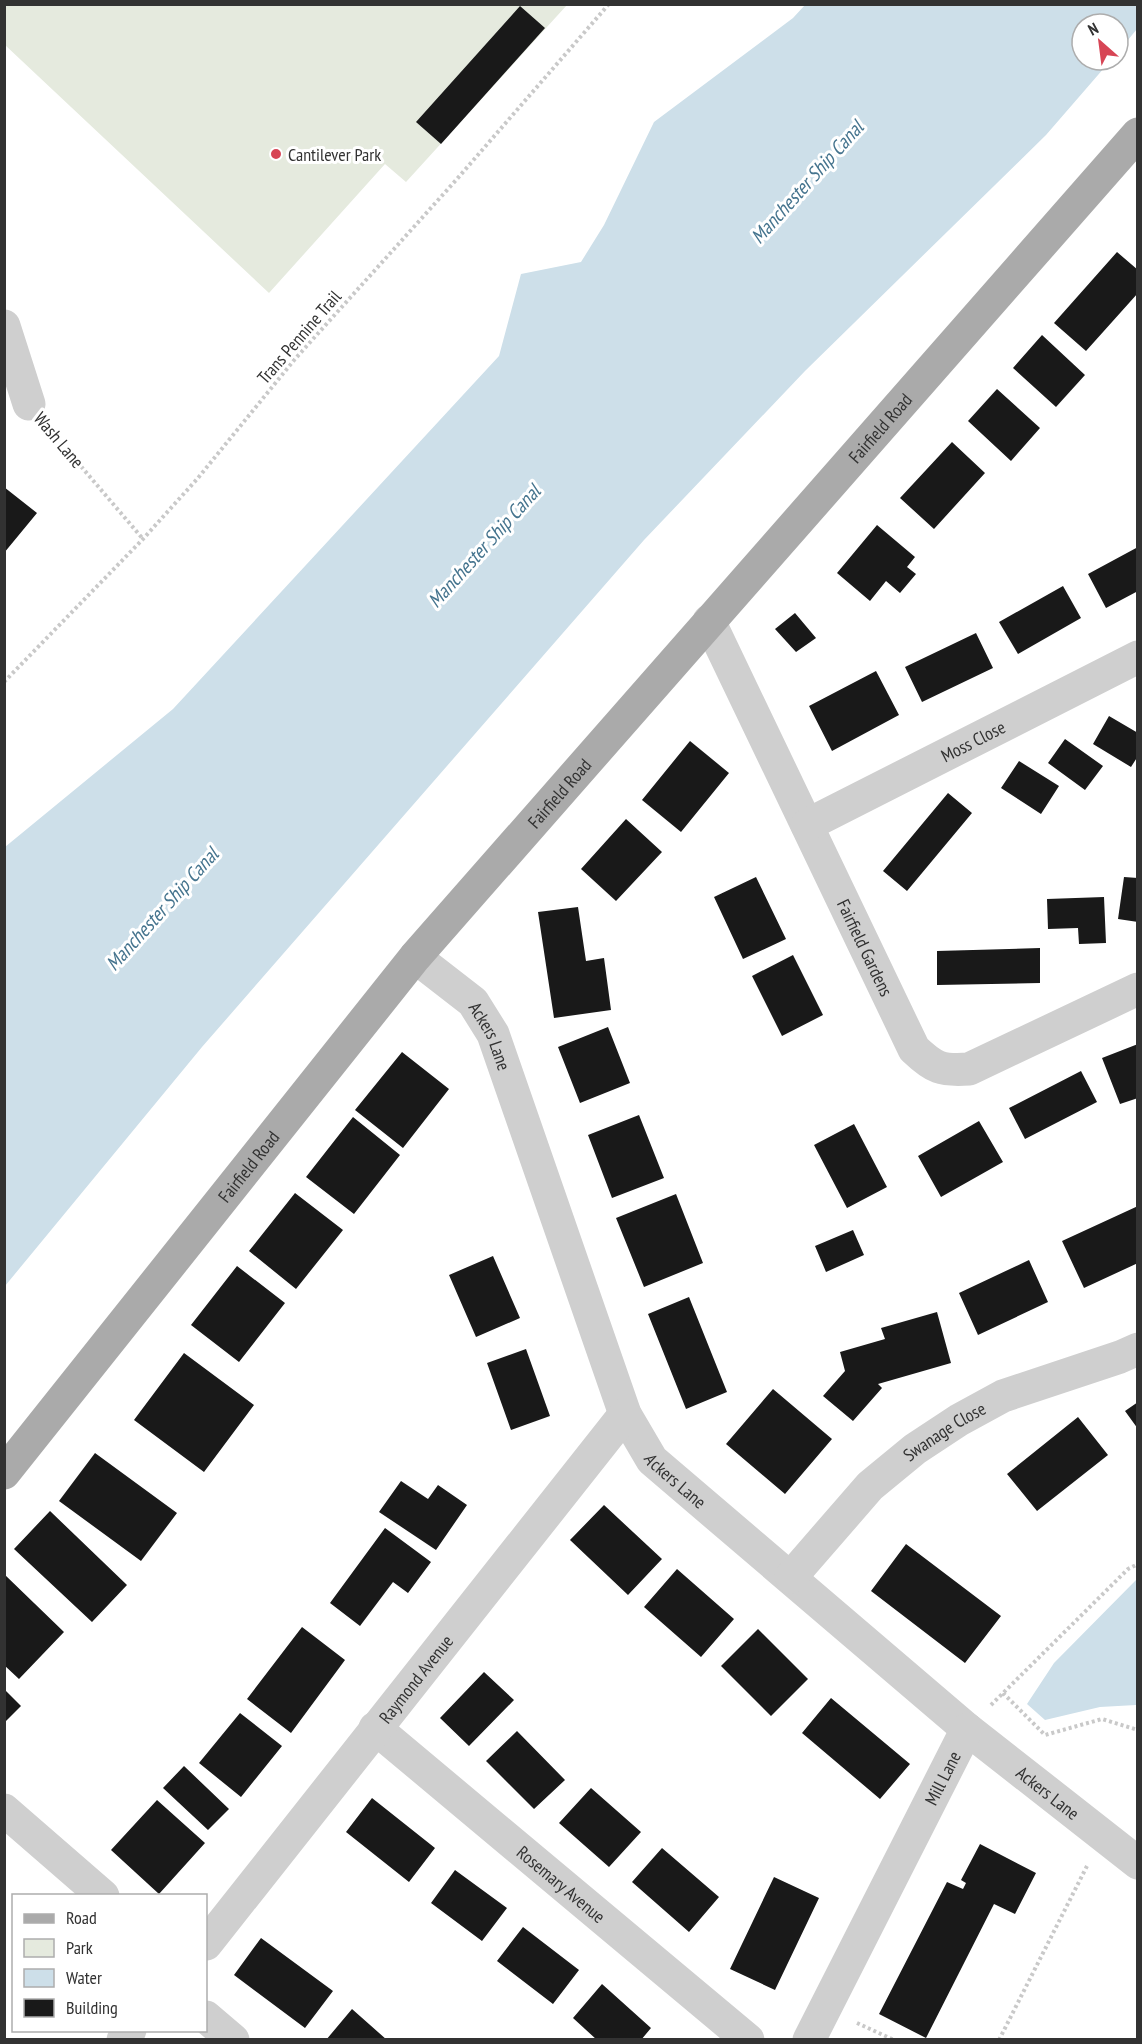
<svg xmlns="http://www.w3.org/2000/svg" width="1142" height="2044" viewBox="0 0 1142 2044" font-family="'PT Sans Narrow',sans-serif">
<rect width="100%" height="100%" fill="#fff"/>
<path fill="#e5eade" d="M4 5H567L406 182 385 164 269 293 5 45Z"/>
<path fill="#cddfe9" d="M805 5H1137V29L1118 52V24H1082V60H1111L1046 135 805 371 644 540 202 1047 5 1286V847L173 709 499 356 521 274 581 262 604 225 654 122 793 18Z
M1137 1579V1707L1136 1705 1100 1707 1045 1720 1027 1704 1054 1663Z"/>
<path fill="#191919" d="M520 6 545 28 441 144 416 122Z
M1117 252 1138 270V293L1086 351 1054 323Z
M1042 335 1085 375 1056 407 1013 368Z
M997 389 1040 428 1011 461 968 421Z
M952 442 985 473 934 529 900 498Z
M4 487 37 513 4 553Z
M877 525 915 557 907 567 916 574 900 593 886 581 870 601 837 573Z
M1138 547V591L1106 608 1088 574Z
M1063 586 1081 618 1018 654 999 622Z
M795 613 816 638 796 652 775 629Z
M976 633 993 668 922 702 905 667Z
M876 671 899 715 832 751 809 706Z
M1109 716 1138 733V756L1131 767 1093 744Z
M1065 739 1103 766 1085 790 1048 763Z
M690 741 729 773 681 832 642 800Z
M1019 761 1059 786 1041 814 1001 788Z
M948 793 972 813 907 891 883 871Z
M626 819 662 852 616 901 581 869Z
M756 877 786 939 743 959 714 897Z
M1124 877 1138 878V922L1118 919Z
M1104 897 1106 943 1079 944 1078 928 1048 929 1047 899Z
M578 907 586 961 604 958 611 1010 554 1018 538 912Z
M1040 948V983L937 985V951Z
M793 955 823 1015 782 1036 752 976Z
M608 1027 630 1083 580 1103 558 1047Z
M1138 1044V1098L1120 1104 1102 1058Z
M402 1052 449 1089 403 1148 355 1110Z
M1081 1071 1097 1102 1025 1139 1009 1108Z
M639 1115 664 1178 612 1198 588 1135Z
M353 1117 400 1155 354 1214 306 1177Z
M979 1121 1003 1162 941 1197 918 1156Z
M854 1124 887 1187 847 1208 814 1145Z
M295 1193 343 1230 296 1289 249 1251Z
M676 1194 703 1263 644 1287 616 1218Z
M1138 1206V1263L1084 1288 1062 1241Z
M853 1230 864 1255 826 1272 815 1246Z
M493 1256 520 1318 476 1337 449 1275Z
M1029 1260 1048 1302 978 1335 959 1293Z
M237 1266 285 1303 239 1362 191 1325Z
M689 1297 727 1392 686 1409 648 1314Z
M937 1312 951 1363 878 1384 882 1388 853 1421 823 1396 845 1371 840 1352 885 1339 881 1328Z
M526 1349 550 1416 511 1430 487 1363Z
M184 1353 254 1405 204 1472 134 1420Z
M773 1389 832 1439 785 1494 726 1444Z
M1138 1402V1429L1125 1411Z
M1078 1417 1108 1455 1037 1511 1007 1474Z
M95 1453 177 1513 141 1561 59 1501Z
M401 1481 428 1499 438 1485 467 1505 436 1550 379 1512Z
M604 1505 662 1559 628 1595 570 1540Z
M50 1511 127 1585 92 1622 14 1549Z
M385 1528 431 1562 408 1593 393 1582 360 1626 330 1603Z
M906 1544 1001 1616 965 1663 871 1591Z
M677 1569 734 1619 701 1657 644 1607Z
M4 1574 64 1632 19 1679 4 1665Z
M302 1627 345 1660 291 1733 247 1699Z
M758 1629 808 1679 771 1716 721 1666Z
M484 1672 514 1700 469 1746 440 1718Z
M4 1689 21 1706 4 1723Z
M831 1698 910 1764 880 1799 802 1733Z
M240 1713 282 1746 241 1797 199 1763Z
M517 1731 565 1780 534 1809 486 1761Z
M184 1766 229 1809 208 1830 163 1788Z
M591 1788 641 1832 609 1867 559 1823Z
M372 1798 435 1848 409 1882 346 1832Z
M157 1800 205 1843 159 1894 111 1850Z
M980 1844 1036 1873 1015 1914 994 1904 926 2038 879 2014 947 1882 963 1889 966 1883 961 1880Z
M662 1848 719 1897 689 1932 632 1882Z
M455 1870 507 1908 482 1941 431 1903Z
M774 1877 819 1898 775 1990 730 1969Z
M523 1927 579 1970 553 2004 497 1961Z
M261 1938 333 1991 305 2028 234 1975Z
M602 1984 651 2028 641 2040H597L573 2018Z
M352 2009 387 2040H326Z"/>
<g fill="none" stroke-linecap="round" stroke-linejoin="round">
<path stroke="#c9c9c9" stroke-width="4" stroke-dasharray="3 3" stroke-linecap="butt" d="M50 430 143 539
M4 682 143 539 198 478 295 359 457 179 609 4
M1003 1693 1045 1735 1102 1719 1138 1730
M991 1705 1128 1569 1138 1564
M857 2023 894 2040
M999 2040 1087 1866"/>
<g stroke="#cfcfcf" stroke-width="33">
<path d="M4 326 29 404"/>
<path id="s1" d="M709 621 914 1049C934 1068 941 1071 969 1069L1138 989"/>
<path id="s2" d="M807 825 1138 657"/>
<path id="s3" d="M415 957 473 1002 493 1034 625 1414 652 1460 967 1729 1138 1863"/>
<path id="s4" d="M791 1577 870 1486 915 1449 959 1420 1003 1396 1120 1357 1138 1349"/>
<path id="s5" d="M375 1728 748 2040"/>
<path d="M4 1810 103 1896"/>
<path id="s6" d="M206 1944 625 1414"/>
<path d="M206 2017 233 2040"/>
<path d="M123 2040 130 2030"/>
<path id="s7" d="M809 2040 967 1729"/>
</g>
<path stroke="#aaa" stroke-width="33" id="s8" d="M4 1473 415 957 1138 134"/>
</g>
<circle fill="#d74555" stroke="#fff" stroke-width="2" cx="276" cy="154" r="6"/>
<g text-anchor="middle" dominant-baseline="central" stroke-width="6" stroke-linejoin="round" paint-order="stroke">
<g font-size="18" fill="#323232" stroke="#fff" text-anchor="start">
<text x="288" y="154">Cantilever Park</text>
</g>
<g font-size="18" fill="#323232" stroke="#fff">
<text transform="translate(299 337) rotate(-49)">Trans Pennine Trail</text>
<text stroke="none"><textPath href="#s8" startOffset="1364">Fairfield Road</textPath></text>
<text transform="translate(59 440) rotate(50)">Wash Lane</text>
<text stroke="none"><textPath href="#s2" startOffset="186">Moss Close</textPath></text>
<text stroke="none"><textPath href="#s8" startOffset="878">Fairfield Road</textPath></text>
<text stroke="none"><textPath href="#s1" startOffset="362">Fairfield Gardens</textPath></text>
<text stroke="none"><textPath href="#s3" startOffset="112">Ackers Lane</textPath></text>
<text stroke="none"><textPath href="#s8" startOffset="392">Fairfield Road</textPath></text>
<text stroke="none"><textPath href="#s4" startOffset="213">Swanage Close</textPath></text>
<text stroke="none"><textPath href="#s3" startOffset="598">Ackers Lane</textPath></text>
<text stroke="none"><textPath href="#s6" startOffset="338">Raymond Avenue</textPath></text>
<text stroke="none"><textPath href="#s7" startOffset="294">Mill Lane</textPath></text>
<text stroke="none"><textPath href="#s3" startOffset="1084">Ackers Lane</textPath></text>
<text stroke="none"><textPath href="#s5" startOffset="243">Rosemary Avenue</textPath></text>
</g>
<g font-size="20" font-style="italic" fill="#45748e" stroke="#fff">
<text transform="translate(807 182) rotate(-48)">Manchester Ship Canal</text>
<text transform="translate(484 546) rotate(-48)">Manchester Ship Canal</text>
<text transform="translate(162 909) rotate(-48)">Manchester Ship Canal</text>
</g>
</g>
<rect width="1142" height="2044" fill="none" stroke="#323232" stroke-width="12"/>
<rect x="12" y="1894" width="195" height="138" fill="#ffffff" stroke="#adadad" stroke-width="1.5"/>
<rect x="24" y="1914" width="30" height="9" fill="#aaaaaa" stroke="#adadad" stroke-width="1.5"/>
<text x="66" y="1924" font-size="18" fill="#323232">Road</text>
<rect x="24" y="1939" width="30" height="18" fill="#e5eade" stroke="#adadad" stroke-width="1.5"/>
<text x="66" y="1954" font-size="18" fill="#323232">Park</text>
<rect x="24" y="1969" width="30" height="18" fill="#cddfe9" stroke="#adadad" stroke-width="1.5"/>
<text x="66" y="1984" font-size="18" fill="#323232">Water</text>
<rect x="24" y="1999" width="30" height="18" fill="#191919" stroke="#adadad" stroke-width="1.5"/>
<text x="66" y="2014" font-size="18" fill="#323232">Building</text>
<g transform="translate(1100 42) rotate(332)"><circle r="28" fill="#ffffff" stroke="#adadad" stroke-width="1.5"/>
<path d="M0-4.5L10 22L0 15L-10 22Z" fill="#d74555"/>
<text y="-9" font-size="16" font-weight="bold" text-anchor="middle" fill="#323232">N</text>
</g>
</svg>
